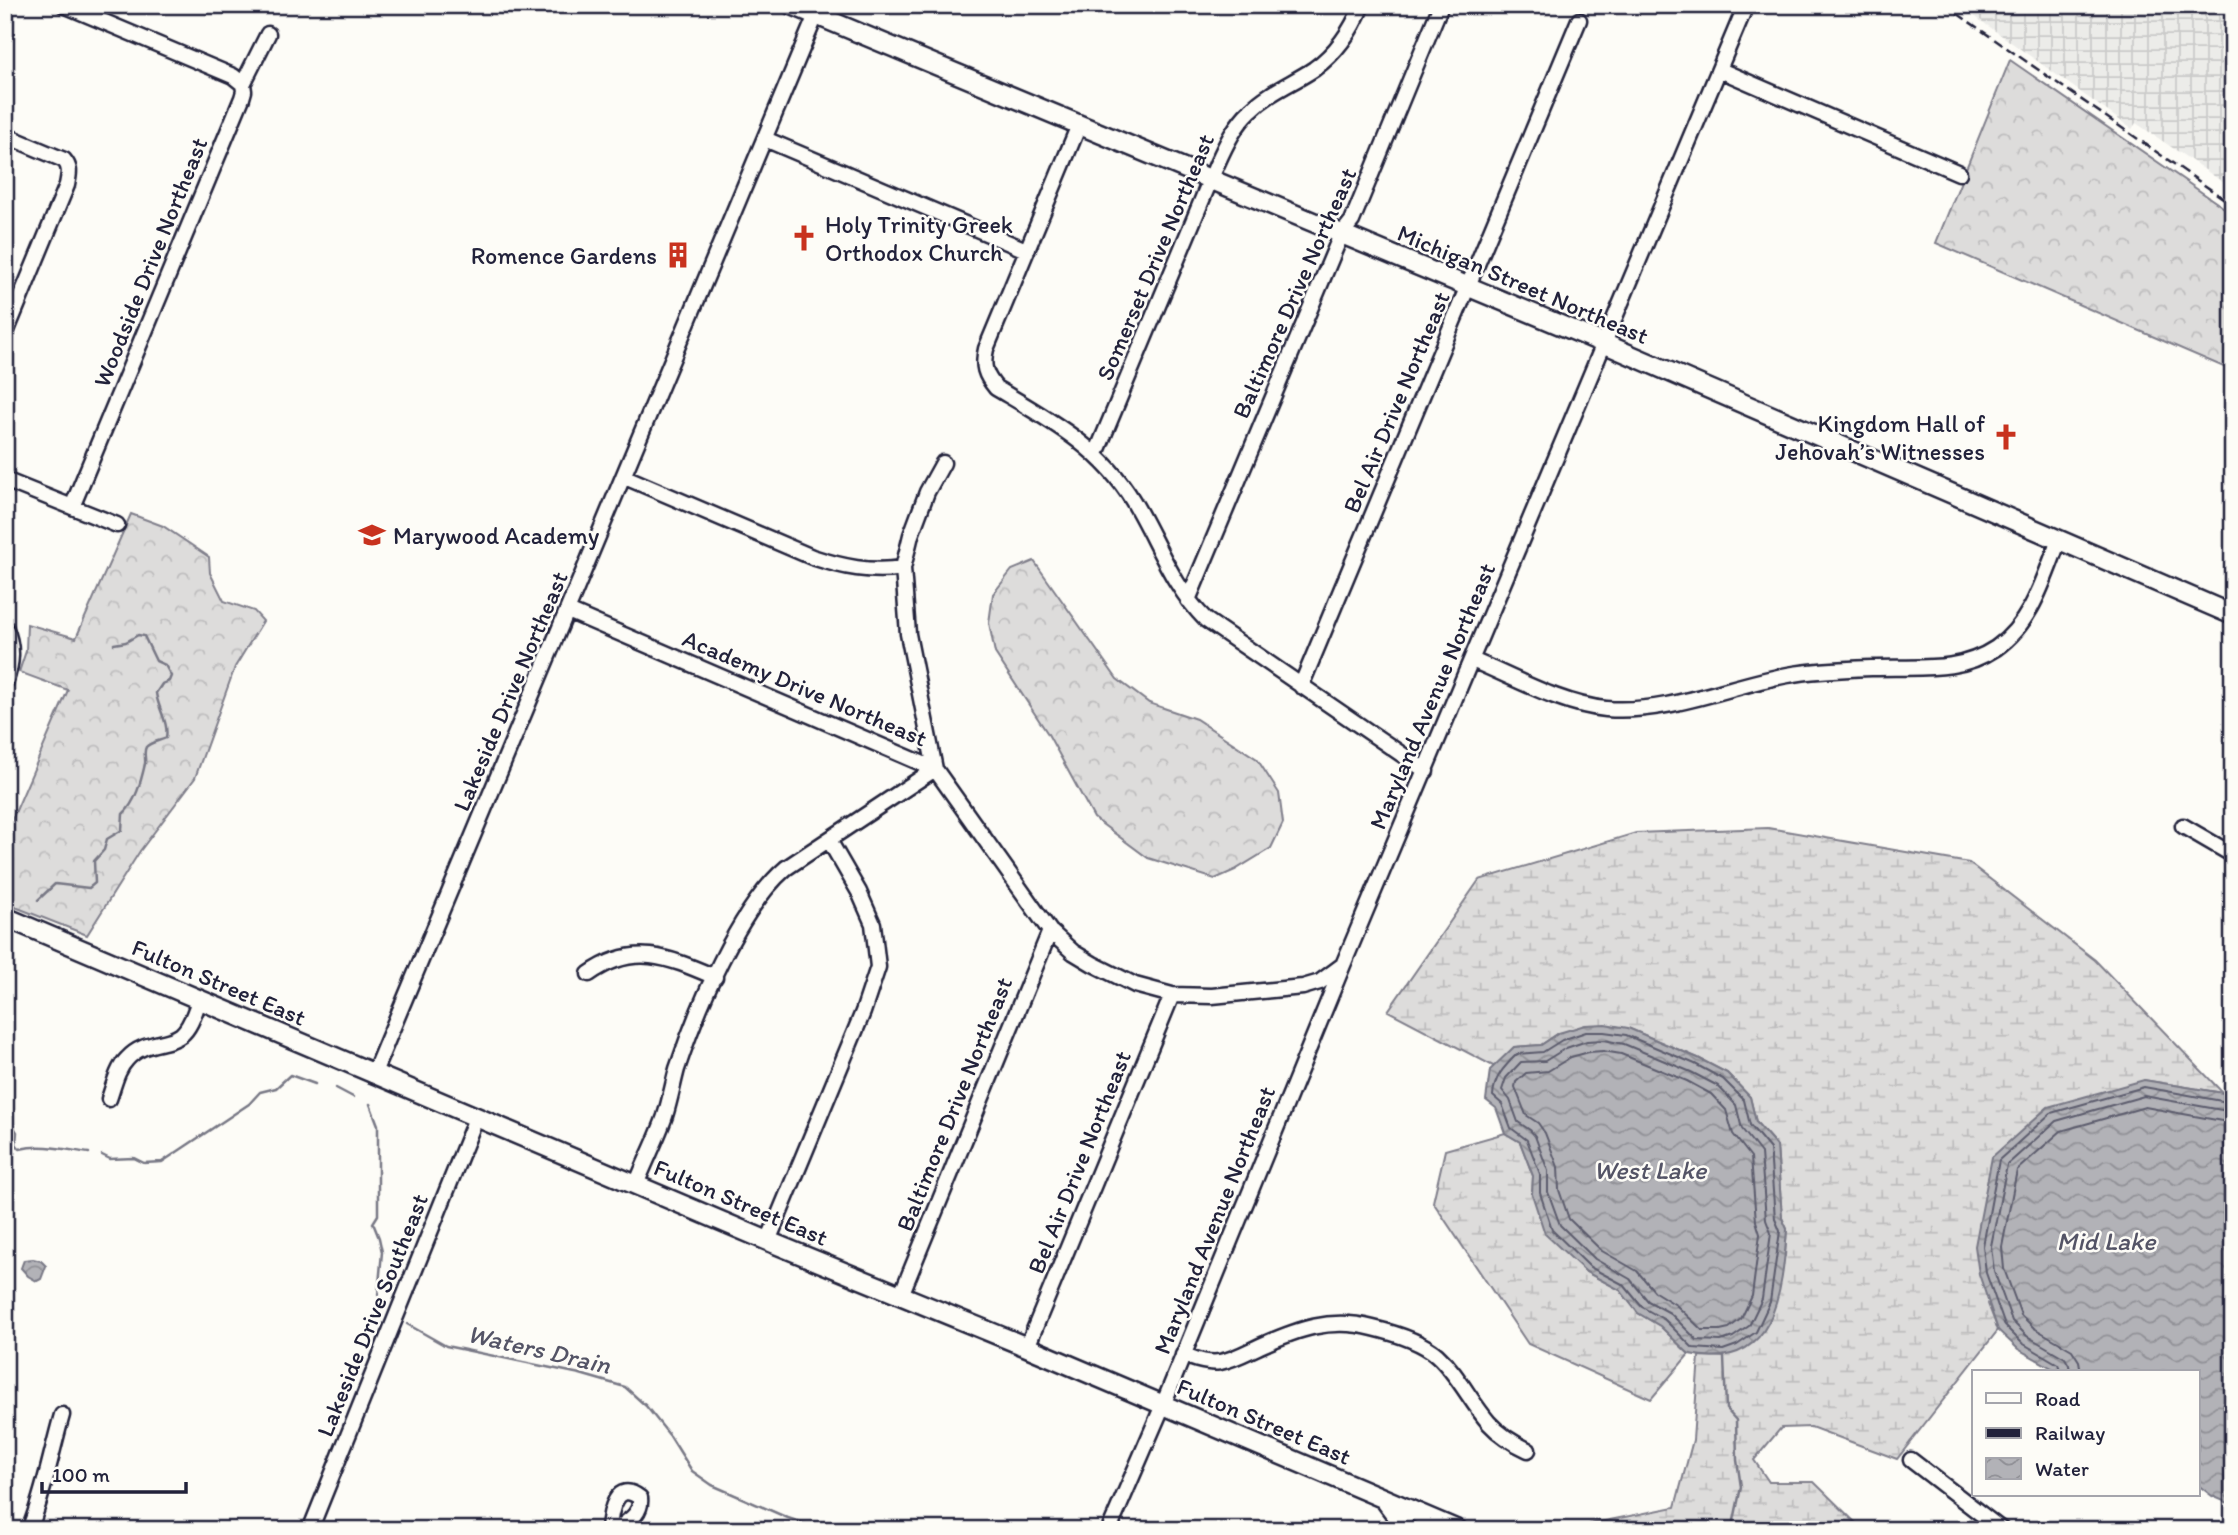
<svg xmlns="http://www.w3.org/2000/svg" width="2238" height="1535" viewBox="0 0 2238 1535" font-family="Itim,sans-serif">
<defs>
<pattern id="industrial-grid" width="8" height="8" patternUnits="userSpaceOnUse" patternTransform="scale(1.75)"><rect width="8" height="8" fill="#ecece9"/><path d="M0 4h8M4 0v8" fill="none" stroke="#cacac9"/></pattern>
<pattern id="forest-crowns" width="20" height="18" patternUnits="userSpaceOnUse" patternTransform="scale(1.75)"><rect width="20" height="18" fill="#dddcdb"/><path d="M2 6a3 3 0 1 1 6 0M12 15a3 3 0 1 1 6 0" fill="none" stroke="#bdbcbd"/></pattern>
<pattern id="wetland-marsh" width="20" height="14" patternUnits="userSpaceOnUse" patternTransform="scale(1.75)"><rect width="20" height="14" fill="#dddcdb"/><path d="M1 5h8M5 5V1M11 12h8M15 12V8" fill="none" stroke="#bdbcbd"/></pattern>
<pattern id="water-waves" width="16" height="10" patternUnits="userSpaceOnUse" patternTransform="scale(1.75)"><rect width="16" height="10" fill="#b2b2b7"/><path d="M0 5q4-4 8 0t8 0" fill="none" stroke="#909096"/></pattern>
</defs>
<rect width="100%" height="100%" fill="#fdfcf7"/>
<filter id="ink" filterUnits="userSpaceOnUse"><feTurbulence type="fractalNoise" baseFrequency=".0143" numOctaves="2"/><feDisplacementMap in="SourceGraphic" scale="14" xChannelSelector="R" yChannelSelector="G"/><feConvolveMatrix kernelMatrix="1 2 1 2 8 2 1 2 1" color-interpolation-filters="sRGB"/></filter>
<g filter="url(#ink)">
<path fill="url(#industrial-grid)" d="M1959 5H2233V189L2136 123 2132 129Z"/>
<path fill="url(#forest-crowns)" stroke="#807f8b" stroke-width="2" d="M2010 60 2233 214V371L1936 243Z
M131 514 163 526 209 557 210 573 224 601 254 611 263 621 235 667 195 778 140 851 87 935 5 903V836L68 690 19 672 26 651 27 624 76 638Z
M1034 561 1117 679 1149 703 1196 719 1257 759 1279 793 1283 823 1271 848 1235 870 1215 879 1148 858 1094 818 1048 734 995 653 989 623 993 594 1012 570Z"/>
<path fill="url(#wetland-marsh)" stroke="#807f8b" stroke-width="2" d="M1768 828 1969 863 2095 960 2223 1093 2144 1080 1988 1304 1998 1330 1897 1459 1811 1427 1781 1428 1754 1460 1769 1482H1814L1863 1530H1583L1590 1524 1675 1507 1693 1440 1699 1356 1724 1357 1785 1256 1787 1229 1782 1218 1777 1146 1756 1122 1750 1097 1727 1073 1698 1058 1628 1028 1559 1033 1541 1045 1514 1047 1495 1067 1388 1011 1479 880 1636 833Z
M1505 1133 1520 1142 1533 1176 1532 1194 1586 1272 1620 1290 1638 1313 1660 1326 1689 1354 1651 1399 1528 1344 1433 1202 1445 1150Z"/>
<path fill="url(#water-waves)" stroke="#787885" stroke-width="2" d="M1605 1024 1628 1028 1698 1058 1727 1073 1750 1097 1756 1122 1777 1146 1782 1218 1787 1229C1782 1292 1776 1372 1689 1354L1660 1326 1638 1313 1620 1290 1586 1272 1545 1234 1532 1194 1533 1176 1520 1142 1505 1133 1496 1108 1486 1100 1490 1070 1514 1047 1541 1045 1559 1033 1585 1025Z
M2144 1080 2223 1093 2233 1098V1505L2212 1496 2198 1485V1372H2059L2018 1349 1998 1330 1979 1274 1975 1246 1992 1157 2048 1107Z
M33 1259 41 1261 46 1266 41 1279 37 1281 28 1276 21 1268 24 1260Z"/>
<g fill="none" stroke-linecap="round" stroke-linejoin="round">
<path stroke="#5c5c6d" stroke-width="2" d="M1586 1032H1604L1626 1035 1695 1064 1723 1079 1744 1100 1750 1125 1770 1149 1775 1219 1780 1231 1770 1302 1756 1332 1737 1345 1723 1350 1693 1348 1665 1320 1642 1307 1624 1285 1590 1267 1552 1230 1540 1193V1174L1527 1140 1511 1128 1502 1104 1493 1096C1494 1077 1504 1067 1517 1054L1543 1052 1562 1040Z
M1604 1040 1624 1044 1691 1072 1718 1086 1736 1105 1742 1129 1761 1153 1766 1220 1771 1233 1762 1299 1749 1326 1733 1337 1721 1341 1697 1340 1670 1313 1648 1301 1630 1279 1595 1259 1560 1225 1548 1192V1171L1535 1136 1530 1130 1518 1122 1510 1100 1502 1090 1506 1078 1521 1062 1545 1061 1566 1048 1587 1041Z
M1603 1051 1621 1054 1687 1081 1711 1094 1726 1110 1733 1134 1751 1157 1756 1221 1760 1234 1752 1296 1741 1319 1729 1328 1720 1330H1702L1676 1305 1655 1292 1637 1271 1602 1251 1569 1219 1559 1190 1558 1167 1545 1133 1538 1123 1526 1115 1515 1087 1516 1082 1526 1073 1548 1071 1571 1057 1589 1052Z
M2061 1372 2058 1364 2022 1343 2005 1326 1986 1273 1983 1246 1999 1160 2051 1113 2144 1087 2233 1103
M2070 1372 2069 1365 2065 1358 2027 1336 2012 1321 1994 1271 1991 1246 2007 1165 2056 1121 2144 1096 2233 1112
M2081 1372 2079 1361 2072 1350 2034 1328 2021 1315 2004 1269 2002 1247 2017 1170 2061 1131 2145 1107 2233 1123"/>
<path stroke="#787885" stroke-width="2.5" d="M38 900 55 884 89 888 95 883 94 861 104 850 107 839 122 830 123 814C136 802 141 781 145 764 146 758 143 752 146 747 150 742 160 741 166 738 169 722 158 709 156 693L162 684 169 681 171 676 165 665 156 661 144 636 138 635 126 642 114 644
M336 1088 353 1097
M370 1104 378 1125V1215L373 1223 379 1238 382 1252 378 1295
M5 1112 9 1111C13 1118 11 1125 17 1132L16 1144 20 1149C42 1143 67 1150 89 1153
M102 1155 110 1159 134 1158 144 1163 162 1162 249 1104 260 1092 276 1088 290 1075 315 1084
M407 1324 446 1346 580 1374 625 1387 646 1406 670 1436 692 1471 712 1485 788 1518 824 1530
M1724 1357 1726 1409 1736 1420 1737 1460 1741 1487 1732 1530"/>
<g stroke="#22223b" stroke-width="19">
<path id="minor" d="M64 5 233 76 243 84
M1720 70 1959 173
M1079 125 986 349C982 366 985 375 996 388 1048 419 1101 447 1133 501 1157 541 1172 586 1206 620L1426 771
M765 139 1026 250
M5 335 67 185C69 174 71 168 64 160L7 136
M1096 454 1217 164C1226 144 1235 125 1251 110 1269 92 1293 83 1314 69 1336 53 1352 30 1362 5
M625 477 812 557C843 567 870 573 903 568
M5 480 117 525
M72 507 242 98 244 91 243 84 268 34
M1188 600 1341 235 1352 221 1441 5
M568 611 935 769 1050 931 1073 952 1093 964 1135 985 1172 995 1212 996 1303 987 1320 982 1343 965
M5 627C14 647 12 664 5 683
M1472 660C1513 677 1562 705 1606 709 1669 714 1727 686 1788 675 1815 670 1845 669 1873 668 1917 666 1957 674 1996 648 2032 623 2044 578 2059 540
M1301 686 1579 20
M2183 826 2233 855
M589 974C634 942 668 957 715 977
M373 1075 816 15
M109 1099C114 1085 117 1069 127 1059 144 1040 167 1046 181 1035 191 1027 195 1011 199 1001
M636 1185C645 1162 657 1139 665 1116 670 1100 673 1084 677 1069 697 1009 738 909 786 868L935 769 908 634 903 568 911 535 927 492 943 463
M768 1241 863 1012 878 967 873 924 859 892 829 840
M901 1295 1050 931
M1027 1347 1172 995
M1183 1355C1195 1359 1207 1364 1220 1362 1233 1360 1247 1352 1260 1346 1298 1329 1330 1317 1373 1328 1394 1333 1421 1341 1437 1355 1458 1374 1470 1401 1489 1423 1500 1435 1513 1443 1528 1450
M1911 1460 2002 1530
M29 1530C44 1494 51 1453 62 1415
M310 1530 476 1118
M609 1530C610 1512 616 1479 640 1498 642 1514 628 1521 616 1530
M1109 1530 1163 1405 1343 965 1746 5"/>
</g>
<g stroke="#22223b" stroke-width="23">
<path id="major" d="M792 5 1589 337 2233 615
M5 917 768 1241 1027 1347 1458 1530
M1385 1500 1407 1530"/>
</g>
<use href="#minor" stroke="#fdfcf7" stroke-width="14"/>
<use href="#major" stroke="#fdfcf7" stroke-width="18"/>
<path stroke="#22223b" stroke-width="2.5" stroke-dasharray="10 5" stroke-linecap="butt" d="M1945 5 2233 205"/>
</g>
</g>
<defs>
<g id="church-bare" transform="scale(2.1)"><path d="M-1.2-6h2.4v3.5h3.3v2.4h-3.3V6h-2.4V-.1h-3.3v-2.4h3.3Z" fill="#c8321e" stroke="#fdfcf7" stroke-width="2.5" paint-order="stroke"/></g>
<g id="building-bare" transform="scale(2.1)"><path d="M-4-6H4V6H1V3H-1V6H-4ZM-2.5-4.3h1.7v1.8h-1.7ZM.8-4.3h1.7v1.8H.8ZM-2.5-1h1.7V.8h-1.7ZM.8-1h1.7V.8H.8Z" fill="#c8321e" stroke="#fdfcf7" stroke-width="2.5" paint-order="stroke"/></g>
<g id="school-bare" transform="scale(2.1)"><path d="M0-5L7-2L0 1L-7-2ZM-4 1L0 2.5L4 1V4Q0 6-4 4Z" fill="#c8321e" stroke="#fdfcf7" stroke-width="2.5" paint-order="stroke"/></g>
</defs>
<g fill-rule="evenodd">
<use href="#church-bare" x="804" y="238"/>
<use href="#building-bare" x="678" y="255"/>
<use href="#church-bare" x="2006" y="437"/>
<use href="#school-bare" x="372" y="535"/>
</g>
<g text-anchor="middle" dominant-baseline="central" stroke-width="5" stroke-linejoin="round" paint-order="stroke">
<g font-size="24" fill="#22223b" stroke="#fdfcf7" text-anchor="start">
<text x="825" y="224">Holy Trinity Greek<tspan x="825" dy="28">Orthodox Church</tspan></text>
<text x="657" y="255" text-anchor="end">Romence Gardens</text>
<text x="1985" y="423" text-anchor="end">Kingdom Hall of<tspan x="1985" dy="28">Jehovah’s Witnesses</tspan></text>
<text x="393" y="535">Marywood Academy</text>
</g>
<g font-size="24" fill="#22223b" stroke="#fdfcf7">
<text transform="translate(1155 257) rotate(-67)">Somerset Drive Northeast</text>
<text transform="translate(150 262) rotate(-68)">Woodside Drive Northeast</text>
<text transform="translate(1523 284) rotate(23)">Michigan Street Northeast</text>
<text transform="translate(1294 293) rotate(-66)">Baltimore Drive Northeast</text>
<text transform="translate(1396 402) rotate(-67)">Bel Air Drive Northeast</text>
<text transform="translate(805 688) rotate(23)">Academy Drive Northeast</text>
<text transform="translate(510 691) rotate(-67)">Lakeside Drive Northeast</text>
<text transform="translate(1432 696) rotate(-67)">Maryland Avenue Northeast</text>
<text transform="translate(219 982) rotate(23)">Fulton Street East</text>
<text transform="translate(954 1104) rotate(-68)">Baltimore Drive Northeast</text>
<text transform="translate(1079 1162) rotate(-68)">Bel Air Drive Northeast</text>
<text transform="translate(741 1202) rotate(23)">Fulton Street East</text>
<text transform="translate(1214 1220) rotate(-68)">Maryland Avenue Northeast</text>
<text transform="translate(372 1315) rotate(-68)">Lakeside Drive Southeast</text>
<text transform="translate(1264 1421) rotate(23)">Fulton Street East</text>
</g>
<g font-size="26" font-style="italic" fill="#545466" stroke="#fdfcf7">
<text x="1650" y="1170">West Lake</text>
<text x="2106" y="1241">Mid Lake</text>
<text transform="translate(539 1349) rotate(13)">Waters Drain</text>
</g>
</g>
<rect width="2238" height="1535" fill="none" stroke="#fdfcf7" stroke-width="28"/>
<rect x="14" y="14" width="2210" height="1507" fill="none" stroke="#22223b" stroke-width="2.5" filter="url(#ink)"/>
<rect x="1972" y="1370" width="228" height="126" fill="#fdfcf7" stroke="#a5a5ac" stroke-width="2"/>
<rect x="1986" y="1393" width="35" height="10" fill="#fdfcf7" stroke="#a5a5ac" stroke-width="2"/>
<text x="2035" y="1406" font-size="21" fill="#22223b">Road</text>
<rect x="1986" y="1428" width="35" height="10" fill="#22223b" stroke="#a5a5ac" stroke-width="2"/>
<text x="2035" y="1440" font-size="21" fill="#22223b">Railway</text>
<rect x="1986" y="1458" width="35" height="21" fill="url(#water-waves)" stroke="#a5a5ac" stroke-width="2"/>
<text x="2035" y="1476" font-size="21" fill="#22223b">Water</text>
<path d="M42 1482v10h144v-10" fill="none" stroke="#22223b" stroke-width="3.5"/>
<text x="52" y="1482" font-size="21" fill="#22223b" stroke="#fdfcf7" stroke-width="5" paint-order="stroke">100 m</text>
</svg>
